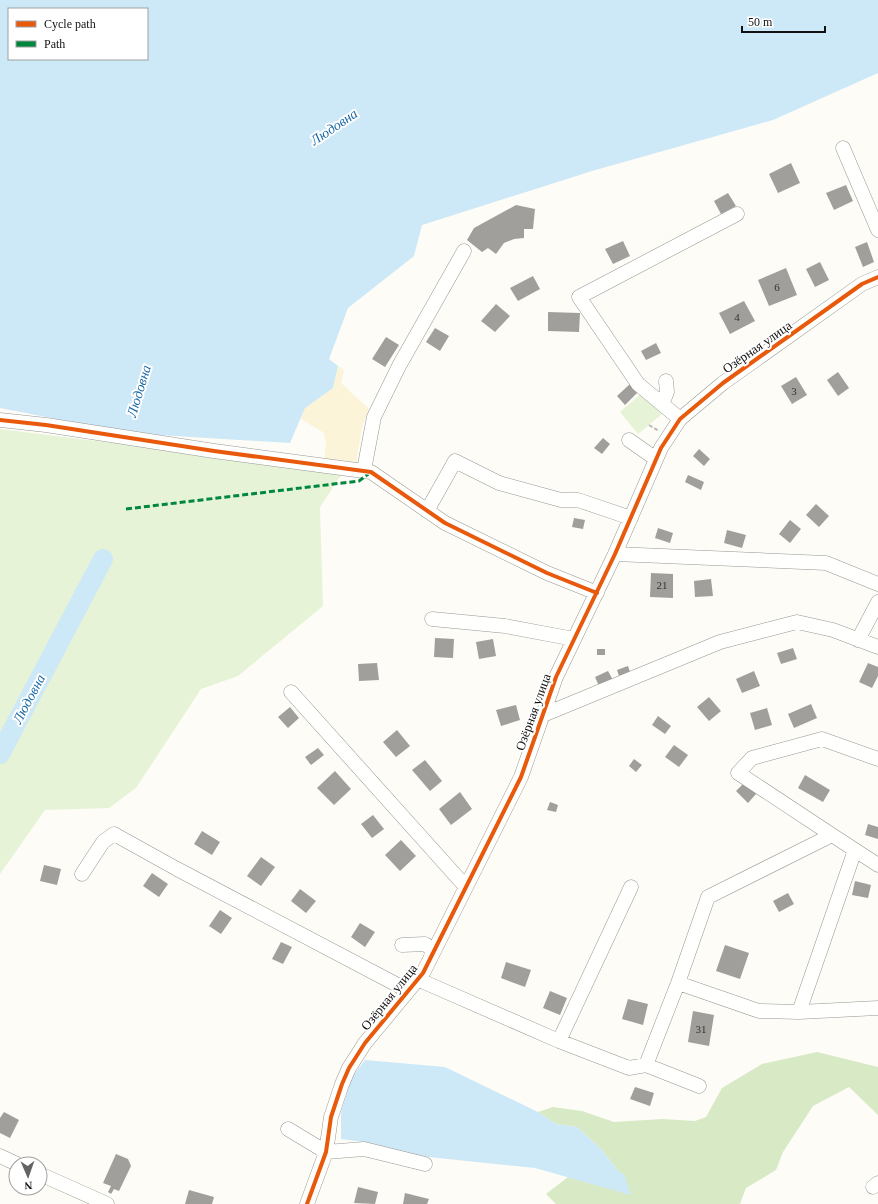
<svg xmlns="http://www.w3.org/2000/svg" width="878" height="1204" viewBox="0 0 878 1204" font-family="'Times New Roman',serif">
<rect width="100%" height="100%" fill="#fdfcf7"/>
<path fill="#e7f3d7" d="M643 392 662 414 638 434 620 412Z
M0 429 343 472 320 507 323 606 238 676 201 689 136 788 109 808 45 810 0 874Z"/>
<path fill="#d8eac5" d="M817 1052 878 1067V1115L849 1087 813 1106 783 1152 776 1170 746 1188 740 1204H556L546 1194 568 1177 631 1194 619 1172 601 1149 577 1127 556 1124 538 1112 553 1107 582 1111 614 1122 662 1119 695 1121 706 1117 722 1088 762 1064Z"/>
<path fill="#fcf4d9" d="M338 366 344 370 341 383 369 409 362 427 356 464 324 460 326 444 324 433 301 419 305 408 333 388Z"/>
<path fill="#cde8f7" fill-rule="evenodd" d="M0 0H878V73L773 120 592 171 422 225 414 256 348 308 329 359 338 366 333 388 305 408 290 443 159 435 82 424 0 408ZM9 9H147V59H9Z
M365 1060 445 1067 538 1112 556 1124 577 1127 601 1149 619 1172 624 1174 631 1195 535 1168 419 1156 364 1142 341 1139V1112L352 1077Z"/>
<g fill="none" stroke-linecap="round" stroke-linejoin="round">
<path stroke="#cde8f7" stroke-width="20" d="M0 754 103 559"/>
</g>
<path fill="#a19f9c" d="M791 163 800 183 778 193 769 174Z
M846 185 853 201 834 210 826 193Z
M728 193 736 206 721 214 714 201Z
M516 205 535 209 533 229H524V238L514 239 504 243 496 254 488 248 482 252 467 240 474 228Z
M623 241 630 256 613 264 605 249Z
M867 242 874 262 863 267 855 247Z
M820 262 829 280 815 287 806 269Z
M786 268 797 295 769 306 758 280Z
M533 276 540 289 518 301 510 288Z
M744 301 755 321 730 334 719 313Z
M496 304 510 316 495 332 481 321Z
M548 312 580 313 579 332 548 331Z
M435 328 449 336 440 351 426 342Z
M386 337 399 345 385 367 372 359Z
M656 343 661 353 646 360 641 351Z
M838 372 849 388 838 396 827 380Z
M796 377 807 395 792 404 781 386Z
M631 383 639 391 625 405 617 396Z
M603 438 610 444 602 454 594 448Z
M699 449 710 459 704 466 693 456Z
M688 475 704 482 701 490 685 482Z
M816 504 829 516 819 527 806 515Z
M574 518 585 520 583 529 572 527Z
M790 520 801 529 790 543 779 534Z
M658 528 673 533 670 543 655 538Z
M727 530 746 535 742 548 724 543Z
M651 573 673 574V598L650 597Z
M711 579 713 596 695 597 694 581Z
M435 638 454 639 453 658 434 657Z
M493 639 496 656 479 659 476 642Z
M793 648 797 659 781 664 777 653Z
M597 649H605V655H597Z
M377 663 379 680 359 681 358 664Z
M868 663 878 667V676L872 688 859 682Z
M628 666 630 672 619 676 617 670Z
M608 671 613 680 599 686 595 677Z
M754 671 760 686 742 693 736 679Z
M709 697 721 711 709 721 697 707Z
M811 704 817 718 794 728 788 714Z
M516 705 520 720 501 726 496 710Z
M290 707 299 718 288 728 278 717Z
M767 708 772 725 755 730 750 713Z
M658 716 671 726 665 734 652 725Z
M397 730 410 746 396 757 383 742Z
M674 745 688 755 679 767 665 757Z
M318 748 324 755 311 765 305 757Z
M634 759 642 765 636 772 629 766Z
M425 760 442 781 430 791 412 770Z
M335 771 351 789 334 805 317 788Z
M805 775 830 790 823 802 798 788Z
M744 783 756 794 748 803 736 791Z
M460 792 472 809 451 825 439 809Z
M550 802 558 805 556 812 547 810Z
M373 815 384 829 372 838 361 824Z
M868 824 878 827V839L865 835Z
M202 831 220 842 212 855 194 844Z
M401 840 416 856 400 871 385 855Z
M261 857 275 867 261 886 247 876Z
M44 865 61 869 57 885 40 881Z
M152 873 168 884 159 897 143 886Z
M855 881 871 885 868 898 852 895Z
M300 889 316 901 306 913 291 901Z
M788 893 794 904 779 912 773 901Z
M220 910 232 918 221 934 209 926Z
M360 923 375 932 365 947 351 937Z
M281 942 292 947 283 964 272 959Z
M725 945 749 953 740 979 716 971Z
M506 962 531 970 525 987 501 978Z
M550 991 567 998 560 1015 543 1008Z
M628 999 648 1004 643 1025 622 1019Z
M693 1011 714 1015 709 1046 688 1042Z
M635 1087 654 1093 650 1106 630 1099Z
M4 1112 19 1120 10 1138 0 1133V1118Z
M116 1154 128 1159 131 1166 119 1191 114 1189 111 1194 108 1192 111 1186 103 1183Z
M358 1187 378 1192 375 1204 354 1203Z
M189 1190 214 1197 212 1204H185Z
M405 1193 429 1199 427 1204H403Z"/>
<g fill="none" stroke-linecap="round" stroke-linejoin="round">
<g stroke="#979795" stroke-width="15">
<path id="minor" d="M843 148 878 230
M662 404 667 392 666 381
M680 419 638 384 579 297 737 214
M0 420 46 425 214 451 371 472 445 523 547 573 597 593
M629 440 656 459
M364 470 374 417 399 366 464 251
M427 511 455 461 499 483 561 500H578L631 518
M615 554 826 563 878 584
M432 619 505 626 574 639
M858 640 878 602
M291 692 466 887
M543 715 720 642 797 622 833 630 878 647
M832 835 738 773 752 758 822 739 878 759
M82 874 103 842 114 834 177 869 407 990
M402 945 425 944 434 951
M417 979 559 1041 629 1068 646 1065 678 983 759 1011 799 1012 878 1008
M678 983 708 897 832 835 878 865
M799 1012 855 850
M559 1041 631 887
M646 1065 699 1086
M288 1129 326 1152 364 1149 425 1164
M0 1156 17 1164
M40 1174 107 1204
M873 1187 878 1183
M307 1204 326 1152 331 1117 342 1084 349 1068 365 1043 423 973 521 777 556 677 615 554 661 448 680 419 723 383 862 284 878 277"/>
</g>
<path stroke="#b9b9b8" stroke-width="2" stroke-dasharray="4 2" stroke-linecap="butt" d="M649 425 659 431"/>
<use href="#minor" stroke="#fffffe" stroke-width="14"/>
<path stroke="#00873e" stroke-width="3" stroke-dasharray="6 3" stroke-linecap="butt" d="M126 509 359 481 371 472"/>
<g stroke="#fff" stroke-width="6">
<path id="cycleway" d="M0 420 46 425 214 451 371 472 445 523 547 573 597 593
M307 1204 326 1152 331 1117 342 1084 349 1068 365 1043 423 973 521 777 556 677 615 554 661 448 680 419 723 383 862 284 878 277"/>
</g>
<use href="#cycleway" stroke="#e8590c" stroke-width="4"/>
</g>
<g text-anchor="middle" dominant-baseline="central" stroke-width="4" stroke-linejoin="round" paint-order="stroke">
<g font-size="11" fill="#353434">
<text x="777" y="287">6</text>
<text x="737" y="317">4</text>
<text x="794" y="391">3</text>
<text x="662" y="585">21</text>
<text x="701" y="1029">31</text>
</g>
<g font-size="13" fill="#111" stroke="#fff">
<text transform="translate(757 347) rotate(-35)">Озёрная улица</text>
<text transform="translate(533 712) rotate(-70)">Озёрная улица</text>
<text transform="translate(389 997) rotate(-51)">Озёрная улица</text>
</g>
<g font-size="14" font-style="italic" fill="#1768a6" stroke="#fff">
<text transform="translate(334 127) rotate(-34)">Людовна</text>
<text transform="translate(139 391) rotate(-73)">Людовна</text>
<text transform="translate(29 699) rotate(-62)">Людовна</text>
</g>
</g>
<rect x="8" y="8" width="140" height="52" fill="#ffffff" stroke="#a0a0a0"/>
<rect x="16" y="21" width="20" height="6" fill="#e8590c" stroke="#a0a0a0"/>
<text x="44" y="28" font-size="12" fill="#111111">Cycle path</text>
<rect x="16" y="41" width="20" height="6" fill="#00873e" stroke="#a0a0a0"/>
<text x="44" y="48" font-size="12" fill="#111111">Path</text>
<g transform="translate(28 1176) rotate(178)"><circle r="19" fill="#ffffff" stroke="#a0a0a0"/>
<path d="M0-3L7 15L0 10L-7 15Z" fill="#646362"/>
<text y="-6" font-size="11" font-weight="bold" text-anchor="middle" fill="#111111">N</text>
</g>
<path d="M742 26v6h83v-6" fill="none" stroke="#111111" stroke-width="2"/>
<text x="748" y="26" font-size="12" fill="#111111" stroke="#ffffff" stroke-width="3" paint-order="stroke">50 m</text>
</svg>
